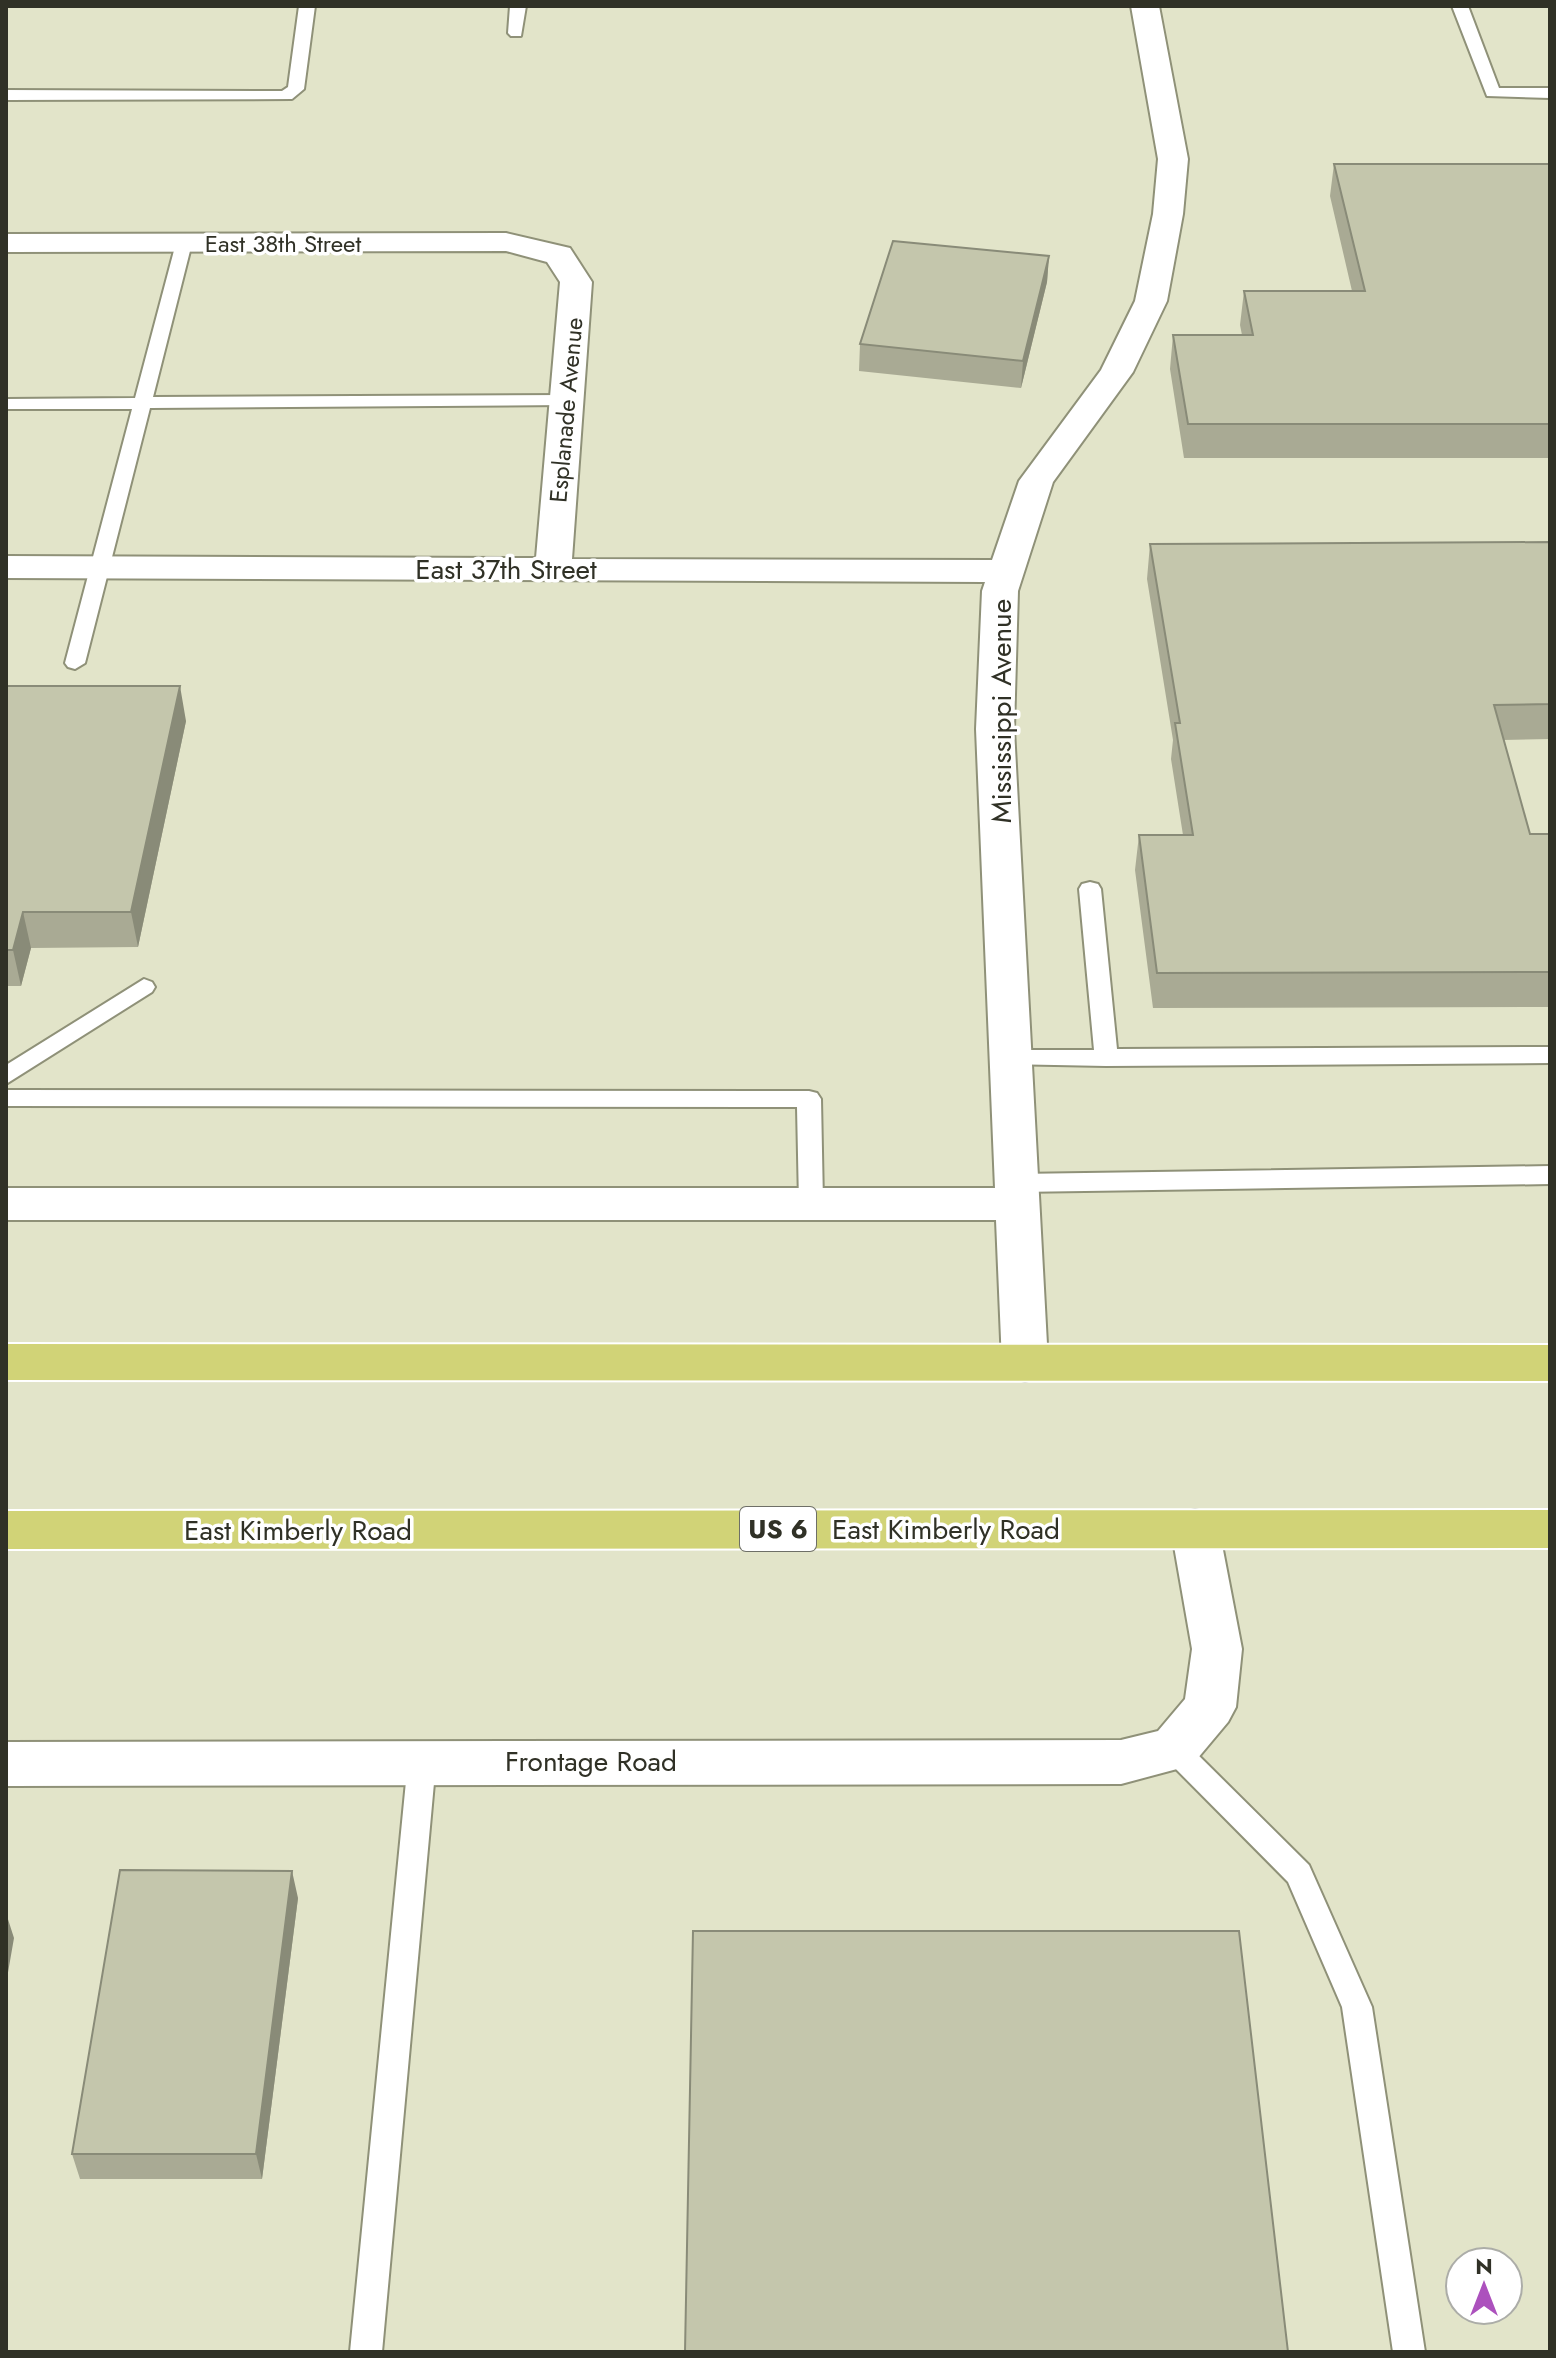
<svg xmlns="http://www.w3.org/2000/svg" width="1556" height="2358" viewBox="0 0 1556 2358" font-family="Jost,sans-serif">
<rect width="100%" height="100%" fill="#e2e4c9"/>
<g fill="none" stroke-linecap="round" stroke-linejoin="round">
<g stroke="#8f9178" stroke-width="4">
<path id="lane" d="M299 6H315L304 89 292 99 6 100V90L282 91 288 87Z
M510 6H526L521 36H511L508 33Z
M1452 6H1468L1499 88H1550V98L1487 96Z
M184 238 192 243 153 397 566 395 575 400 566 405 150 408 85 663 75 669 68 667 65 663 132 409H6V399L135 398 176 243Z
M1090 882 1098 884 1101 889 1117 1049 1550 1047V1063L1106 1066 1004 1064 1000 1058 1004 1052 1012 1050H1094L1079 889 1082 884Z
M144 979 152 982 155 987 152 992 6 1084V1065Z
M6 1090 809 1091 817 1093 821 1099 823 1203 820 1209 811 1212 802 1209 799 1203 797 1107 6 1106Z
M1550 1166V1184L1017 1192 1009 1189 1005 1183 1009 1177 1017 1174Z
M1174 1737 1184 1741 1309 1865 1372 2007 1425 2352H1393L1342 2007 1288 1882 1164 1757 1160 1749 1164 1741Z
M422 1749 432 1752 436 1761 382 2352H350L408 1761 412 1752Z"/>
</g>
<g stroke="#8f9178" stroke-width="4">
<path id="street" d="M1131 6H1159L1188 159 1183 214 1167 301 1133 372 1053 482 1018 591 1014 729 1048 1363 1041 1376 1025 1381 1009 1376 1002 1363 996 1220H6V1188H995L976 729 982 591 985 582 6 578V556L536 558 560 282 547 262 506 251 6 252V234L506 233 570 248 592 282 572 559 992 560 1019 481 1101 370 1135 301 1153 214 1158 159Z
M1195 1510 1212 1515 1219 1529 1242 1649 1236 1707 1228 1722 1192 1765 1121 1784 6 1786V1742L1121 1740 1158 1731 1185 1699 1192 1649 1171 1529 1178 1515Z"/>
</g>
<g stroke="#fff" stroke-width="4">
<path id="primary" d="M6 1344 1550 1345V1381L6 1380Z
M1550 1510V1548L6 1549V1511Z"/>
</g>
<use href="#lane" fill="#fff" fill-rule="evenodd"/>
<use href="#street" fill="#fff" fill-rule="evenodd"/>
<use href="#primary" fill="#d1d377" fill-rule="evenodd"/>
</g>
<path fill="#a9aa94" d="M1334 164H1550V458H1184L1170 369 1173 335H1242L1240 325 1244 291H1352L1330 196Z
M1049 256 1047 282 1021 388 859 371 860 344Z
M1550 542V739L1503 740 1530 834H1550V1007L1153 1008 1135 870 1139 835H1183L1171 759 1173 740 1147 579 1150 544Z
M6 686 186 721 138 947 31 948 21 986H6Z
M298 1898 262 2179H80L72 2154Z"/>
<path fill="#898b78" d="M1049 256 1047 282 1021 388 1023 361Z
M180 686 186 721 138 947 131 912Z
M23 912 31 948 21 986 13 950Z
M292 1871 298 1898 262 2179 256 2154Z
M6 1913 14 1938 6 1984Z"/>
<path fill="#c4c6ac" stroke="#898b78" stroke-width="2" d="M1334 164H1550V424H1188L1173 335H1253L1244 291H1365Z
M893 241 1049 256 1023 361 860 344Z
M1550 542V704L1494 705 1530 834H1550V972L1157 973 1139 835H1193L1175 723H1180L1150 544Z
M6 686H180L131 912H23L13 950H6Z
M120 1870 292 1871 256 2154H72Z
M693 1931H1239L1288 2352H685Z"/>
<g text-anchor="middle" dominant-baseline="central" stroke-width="7" stroke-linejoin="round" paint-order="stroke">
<g font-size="24" fill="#303126" stroke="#fff">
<text x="283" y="243">East 38th Street</text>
<text transform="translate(566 410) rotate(-85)">Esplanade Avenue</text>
</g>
<rect fill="#fff" stroke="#6e6f67" stroke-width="2" x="740" y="1507" width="76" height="44" rx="6"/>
<g font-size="26" font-weight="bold" fill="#303126">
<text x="778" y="1529">US 6</text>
</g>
<g font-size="28" fill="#303126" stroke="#fff">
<text x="506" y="569">East 37th Street</text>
<text transform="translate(1001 711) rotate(-90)">Mississippi Avenue</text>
<text x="946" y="1529">East Kimberly Road</text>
<text x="298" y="1530">East Kimberly Road</text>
<text x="591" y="1761">Frontage Road</text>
</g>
</g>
<rect width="1556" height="2358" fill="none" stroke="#303126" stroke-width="16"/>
<g transform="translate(1484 2286)"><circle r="38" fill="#ffffff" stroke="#acada8" stroke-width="2"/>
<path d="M0-6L14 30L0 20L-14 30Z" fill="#ac51bd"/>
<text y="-12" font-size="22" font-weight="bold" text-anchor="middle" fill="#303126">N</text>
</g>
</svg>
